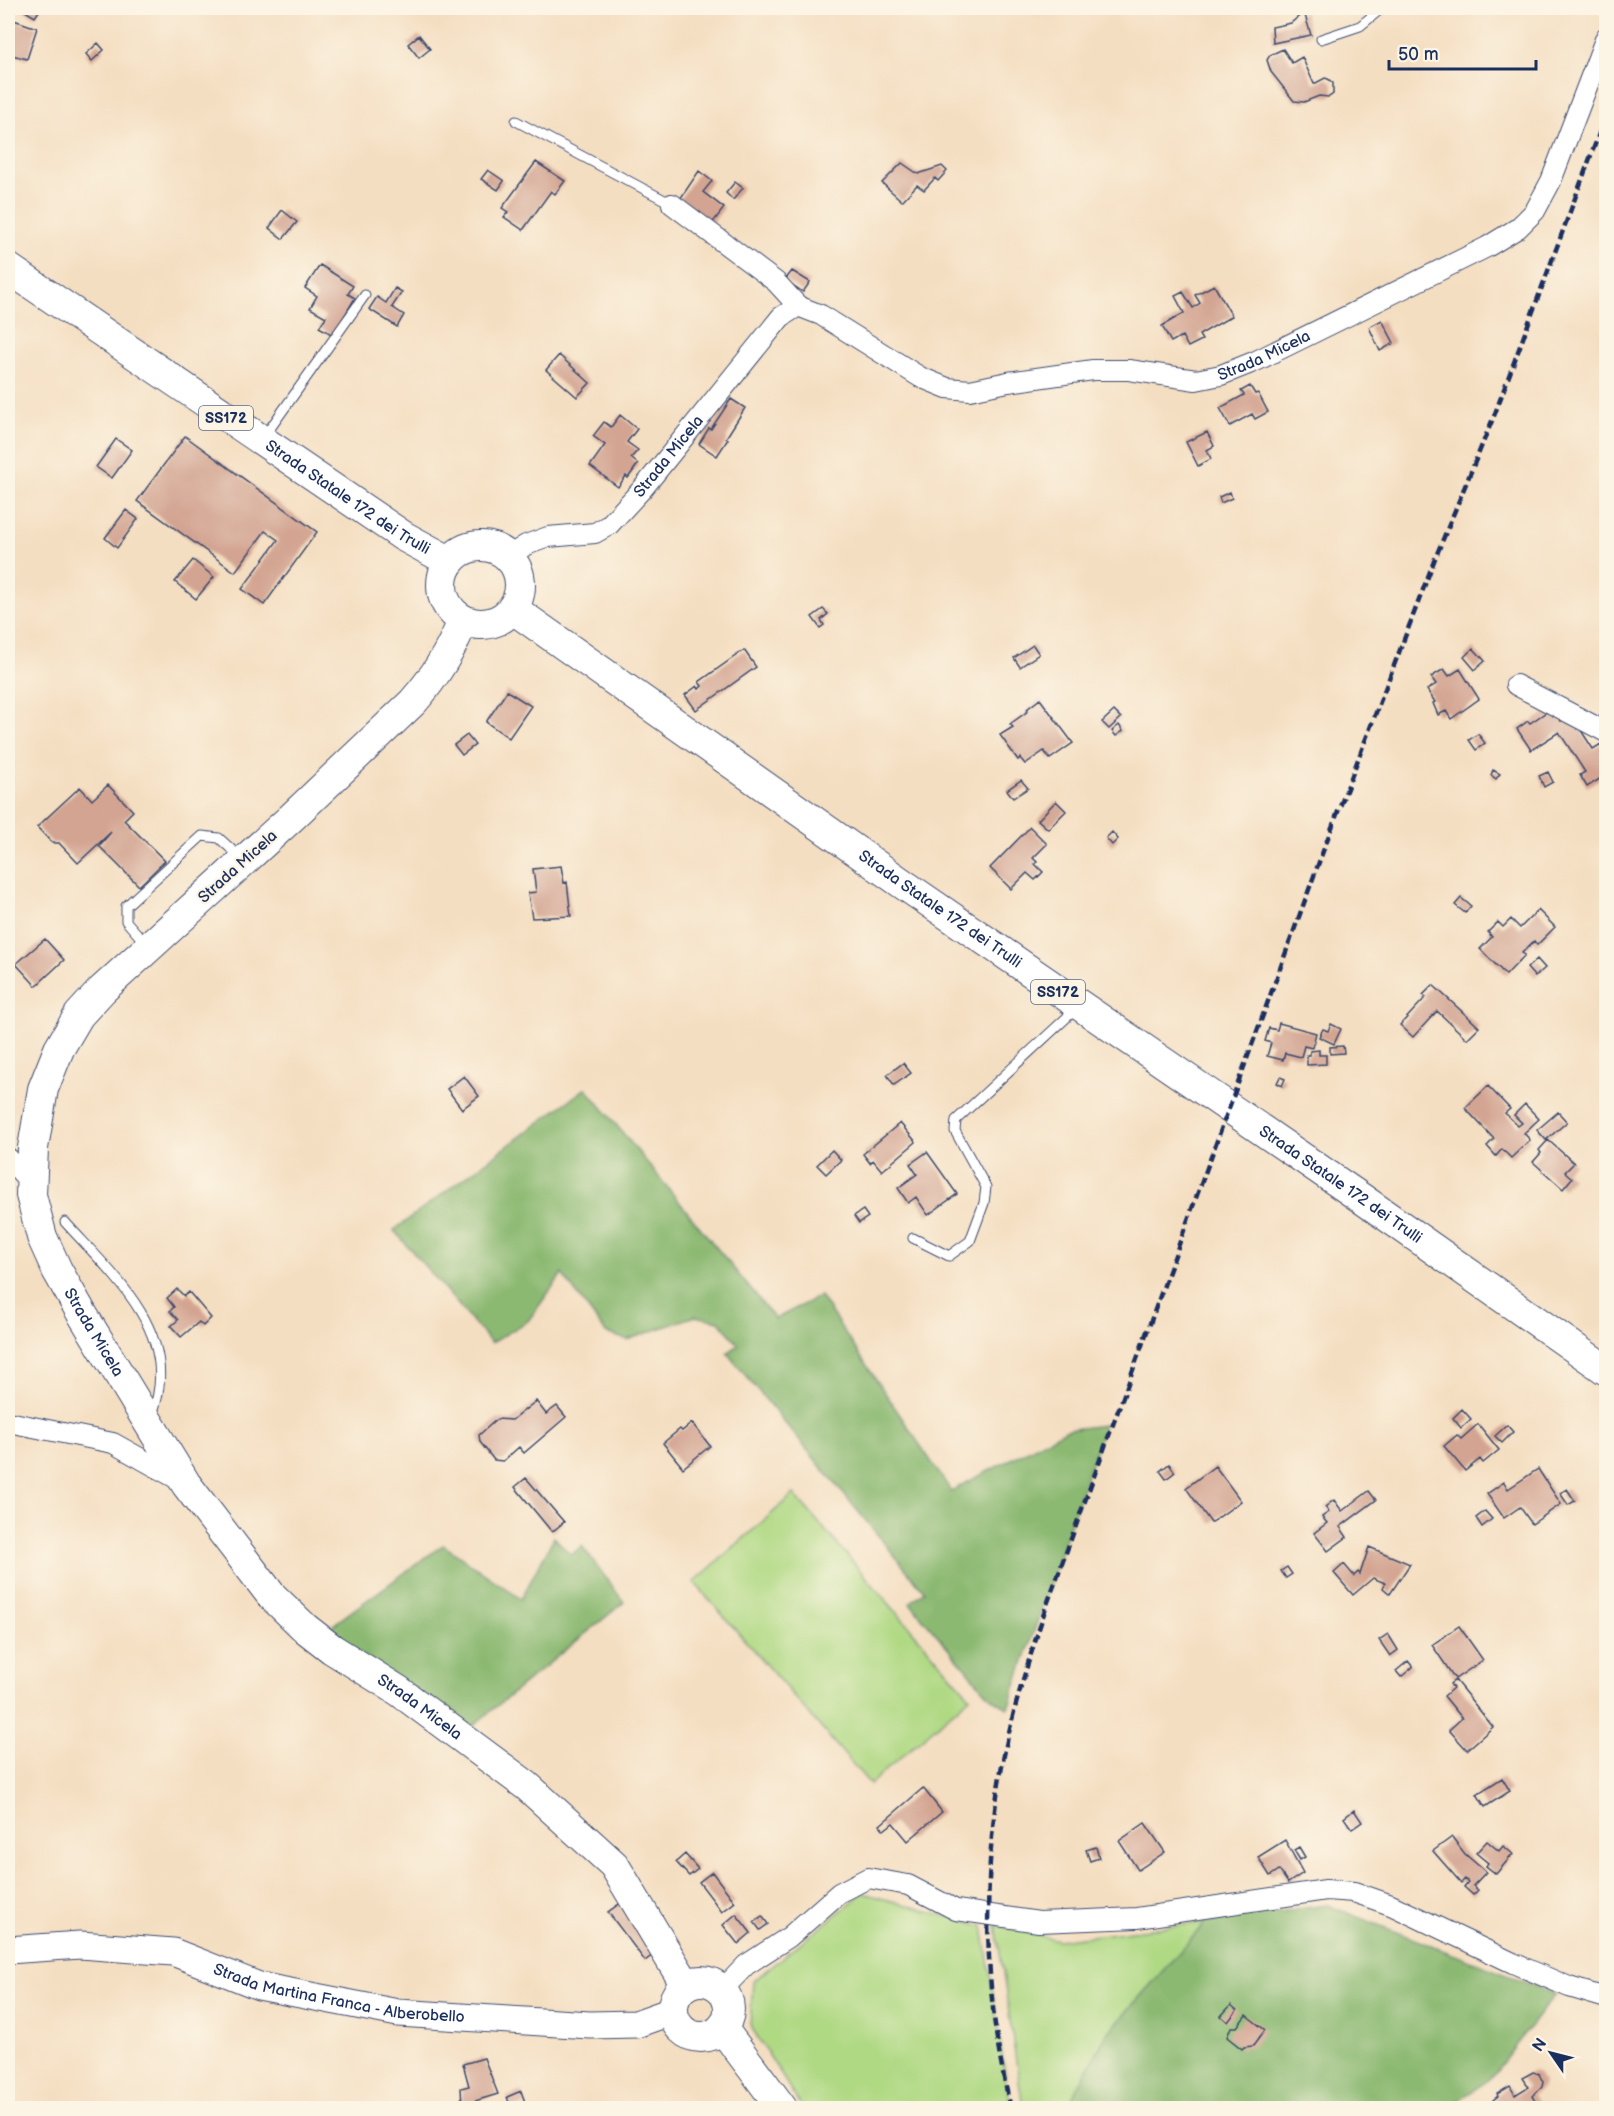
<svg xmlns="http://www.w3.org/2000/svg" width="1614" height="2116" viewBox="0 0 1614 2116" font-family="'Balsamiq Sans',sans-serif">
<rect width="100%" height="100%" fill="#fcf5e5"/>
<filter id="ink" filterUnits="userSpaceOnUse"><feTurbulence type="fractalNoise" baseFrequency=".0167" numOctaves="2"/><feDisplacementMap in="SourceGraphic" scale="12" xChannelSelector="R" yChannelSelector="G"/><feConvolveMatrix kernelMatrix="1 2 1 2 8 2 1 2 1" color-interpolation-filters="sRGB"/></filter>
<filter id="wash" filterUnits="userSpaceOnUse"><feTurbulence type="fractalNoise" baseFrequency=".008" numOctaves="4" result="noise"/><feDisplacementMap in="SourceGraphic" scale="24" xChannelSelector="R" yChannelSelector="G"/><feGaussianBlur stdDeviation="1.35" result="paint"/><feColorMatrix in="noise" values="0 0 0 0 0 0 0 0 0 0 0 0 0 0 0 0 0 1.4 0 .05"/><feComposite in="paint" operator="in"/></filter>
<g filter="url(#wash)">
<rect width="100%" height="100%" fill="#f4dec1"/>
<path fill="#b0d984" stroke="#668471" stroke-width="1.5" d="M794 1494 970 1697 870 1784 694 1582Z
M863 1893 983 1926 1010 2108H802L750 2025 753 1981Z
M1206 1922 1169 1965 1070 2101 1084 2108H1023L996 1925 1058 1940Z"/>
<path fill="#8cb972" stroke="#547468" stroke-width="1.5" d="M586 1088 775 1319 820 1296 951 1491 1066 1430 1104 1425 1008 1708 990 1697 910 1603 924 1591 727 1353 739 1345 719 1321 695 1316 627 1340 606 1333 562 1274 528 1321 491 1343 394 1230Z
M554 1537 571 1555 582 1546 624 1602 470 1728 326 1630 443 1545 521 1599Z
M1327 1905 1555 1994 1490 2079 1447 2108H1084L1070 2102 1107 2034 1206 1922Z"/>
<g id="blocks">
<path fill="#d3a492" d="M20 8H41L35 17Z
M1304 12 1311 35 1273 43 1272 27 1291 23Z
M8 18 37 28 27 59 8 54Z
M419 35 430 49 419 58 408 44Z
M98 43 104 50 92 61 86 54Z
M1283 49 1292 63 1302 57 1314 84 1325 78 1328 79 1333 83V94L1329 97 1319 96 1304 102 1294 101 1271 72 1267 60 1270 55Z
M536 162 565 181 555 194 551 191 523 230 504 217 508 212 502 208Z
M902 163 918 174 942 166 947 171 938 181 935 178 924 190 917 185 902 201 882 183Z
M488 170 504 181 498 190 481 179Z
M699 171 712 181 703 192 724 208 711 225 680 199Z
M735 182 743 188 733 200 726 193Z
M282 210 297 222 283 239 269 228Z
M320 265 353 286 348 294 355 298 333 335 319 327 326 317 310 308 317 296 305 288Z
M792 271 810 282 803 292 785 280Z
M1214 285 1232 316 1199 335 1202 340 1188 347 1182 336 1171 342 1162 326 1184 313 1175 296 1183 292 1193 308 1200 303 1195 295Z
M395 288 402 292 392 307 404 315 397 327 369 309 377 297 386 303Z
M1382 320 1394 343 1380 351 1369 327Z
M559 355 590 383 577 397 546 370Z
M1250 386 1255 394 1258 393 1268 412 1255 419 1252 414 1230 426 1220 408 1244 395 1241 391Z
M731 399 745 408 726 438 728 439 717 456 699 444 709 428 711 429Z
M620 415 637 429 627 442 638 450 631 458 638 464 628 478 626 476 618 487 590 466 605 445 593 436 604 422 611 427Z
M1207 432 1214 446 1207 450 1211 459 1198 466 1186 442Z
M185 436 317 532 264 605 242 589 278 540 265 531 235 572 137 501Z
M116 439 132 450 112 478 96 467Z
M1230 492 1232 498 1221 503 1219 497Z
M126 510 138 519 117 548 105 538Z
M193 560 214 577 196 599 175 582Z
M823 609 828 614 821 620 824 625 820 628 812 617Z
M1033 645 1039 654 1020 667 1014 658Z
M1473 648 1485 661 1475 670 1464 657Z
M744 650 756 667 696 710 685 695 697 686 699 689 702 686 699 682Z
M1444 669 1449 676 1460 669 1479 699 1451 719 1446 711 1438 715 1433 703 1435 702 1427 690 1436 684 1431 677Z
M507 691 531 706 509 738 486 722Z
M1040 699 1073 743 1050 759 1044 751 1025 764 1020 758 1018 760 1000 735 1013 727 1010 724 1028 711 1027 709Z
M1114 711 1121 718 1109 729 1102 722Z
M1548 711 1552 715 1556 713 1561 721 1565 717 1573 718 1593 749 1601 744 1606 752V775L1587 787 1580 775 1585 772 1559 732 1531 750 1517 729 1528 721 1530 723Z
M1119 725 1123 731 1116 736 1112 731Z
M1478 734 1485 743 1476 750 1469 740Z
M467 735 475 745 462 755 454 745Z
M1493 770 1500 774 1496 779 1491 775Z
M1548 772 1553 782 1544 787 1539 776Z
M1021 780 1028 788 1013 798 1007 790Z
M108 785 133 811 124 820 165 861 139 886 99 846 111 832 78 863 59 843H52L37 827 80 787 92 800Z
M1056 801 1066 811 1048 829 1038 820Z
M1030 827 1047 844 1033 858 1037 862 1035 864 1043 872 1035 880 1027 873 1011 889 990 868Z
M1112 832 1118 839 1112 845 1106 838Z
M561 866 564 883 567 882 571 916 532 918 528 893 536 892 533 869Z
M1461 898 1471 906 1465 913 1455 905Z
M1538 910 1555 927 1537 945 1534 941 1522 953 1525 955 1506 975 1480 949 1492 937 1488 932 1498 922 1503 927 1511 919 1520 928Z
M45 939 64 960 36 986 16 964Z
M1537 959 1545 968 1535 977 1527 968Z
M1433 985 1479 1027 1467 1039 1437 1011 1413 1037 1400 1025 1426 997 1423 995Z
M1279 1023 1316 1033 1312 1048 1304 1046 1301 1057 1285 1053 1283 1060 1267 1056 1271 1043 1265 1041 1269 1028 1277 1030Z
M1331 1024 1341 1029 1334 1044 1319 1037 1323 1029 1328 1031Z
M1343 1046 1344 1053 1330 1054V1047Z
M1319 1050V1055H1326V1064L1307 1065V1055H1310V1051Z
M903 1063 911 1073 894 1085 887 1075Z
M464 1076 479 1096 462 1109 447 1089Z
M1280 1077 1285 1079 1282 1086 1277 1083Z
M1488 1086 1510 1109 1505 1113 1518 1126 1522 1123 1514 1115 1525 1104 1539 1119 1524 1133 1530 1140 1511 1158 1502 1149 1496 1156 1487 1146 1494 1139 1465 1108Z
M1558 1112 1567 1122 1546 1140 1537 1130Z
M900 1123 916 1142 882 1171 873 1160 870 1163 863 1154Z
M1548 1140 1574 1163 1565 1172 1572 1178 1563 1189 1533 1162 1541 1153 1539 1150Z
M832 1150 841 1160 826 1174 817 1165Z
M927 1152 957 1194 928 1215 916 1197 908 1203 898 1188 917 1174 910 1164Z
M863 1210 868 1217 859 1223 854 1216Z
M177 1289 184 1296 189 1292 211 1318 203 1326 199 1322 181 1337 171 1326 178 1320 170 1311 174 1307 167 1298Z
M536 1401 546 1414 557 1406 566 1417 524 1453 519 1447 503 1461 494 1460 480 1442 479 1435 497 1419 512 1420Z
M1462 1409 1471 1419 1461 1428 1453 1418Z
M692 1423 710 1446 683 1468 663 1443 680 1429 682 1431Z
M1478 1424 1499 1450 1483 1463 1480 1459 1465 1471 1444 1446 1457 1435 1461 1439Z
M1507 1425 1513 1432 1502 1443 1495 1436Z
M1169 1464 1175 1472 1166 1479 1160 1471Z
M1215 1466 1241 1501 1211 1523 1186 1488Z
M1538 1469 1561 1504 1532 1524 1520 1507 1504 1518 1487 1494 1504 1482 1508 1489Z
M526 1478 564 1522 552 1532 515 1487Z
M1567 1489 1575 1501 1568 1505 1560 1493Z
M1369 1491 1376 1500 1340 1527 1347 1537 1328 1551 1314 1533 1327 1523 1322 1517 1329 1512 1325 1507 1334 1500 1342 1511Z
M1485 1511 1492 1519 1482 1527 1476 1518Z
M1369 1547 1410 1564 1390 1594 1383 1588 1385 1583 1373 1578 1353 1595 1334 1573 1344 1564 1354 1576 1358 1572 1360 1574Z
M1287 1567 1292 1574 1286 1578 1281 1571Z
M1459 1626 1483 1660 1455 1679 1432 1645Z
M1388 1634 1398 1650 1390 1656 1379 1640Z
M1408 1661 1413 1667 1401 1677 1396 1671Z
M1455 1680 1493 1727 1467 1750 1449 1730 1462 1718 1444 1696 1453 1688 1450 1684Z
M1502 1778 1510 1791 1485 1807 1477 1794Z
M923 1788 942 1812 908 1841 893 1823 884 1830 880 1825Z
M1354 1810 1362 1822 1352 1829 1344 1818Z
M1145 1823 1165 1852 1138 1870 1119 1841Z
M1452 1837 1465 1854 1486 1872 1473 1886 1478 1890 1473 1895 1464 1887 1468 1882 1465 1879 1461 1883 1433 1851Z
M1285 1840 1303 1873 1288 1883 1279 1870 1270 1876 1258 1857Z
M1487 1841 1499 1851 1503 1846 1513 1854 1496 1874 1486 1866 1488 1863 1476 1853Z
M1096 1847 1099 1858 1090 1861 1086 1850Z
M1299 1847 1305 1857 1300 1860 1294 1850Z
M685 1854 698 1869 689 1876 676 1862Z
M712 1872 735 1902 722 1912 699 1882Z
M622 1902 659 1950 645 1961 608 1912Z
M736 1914 751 1933 738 1944 723 1925Z
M762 1916 768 1924 760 1930 754 1922Z
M1231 2005 1237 2010 1228 2022 1221 2016Z
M1246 2015 1265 2030 1253 2046 1244 2047 1242 2049 1227 2037 1231 2027H1237Z
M484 2058 498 2094 462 2105 461 2088 469 2086 463 2064Z
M1533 2072 1539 2074 1543 2082 1542 2087 1533 2096 1540 2108H1484L1494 2102 1493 2100 1498 2096 1497 2094 1510 2086 1515 2095 1528 2087 1522 2078Z
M521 2091 526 2105 511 2108 507 2097Z"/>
</g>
</g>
<g filter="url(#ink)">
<use href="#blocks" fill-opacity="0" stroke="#3c496d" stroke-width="1.5"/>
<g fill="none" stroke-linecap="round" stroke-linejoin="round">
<g stroke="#3c496d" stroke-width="11">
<path id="lane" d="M1321 39 1360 26 1382 8
M516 121 672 204
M264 437 365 295
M147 945 126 921V906L202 836 219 838 242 859
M65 1222C107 1269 171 1323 158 1393 157 1401 154 1408 152 1415
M913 1238 949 1256 970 1241 984 1203 986 1187 955 1131 956 1120 1077 1008"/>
</g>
<g stroke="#3c496d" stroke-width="22">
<g id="street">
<path d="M672 204 776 282 798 306"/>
<path id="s1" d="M509 556 526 545 548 537 595 533 609 525 644 487 781 317 798 306 821 315 920 377 947 388 970 390 1008 382 1093 370H1129L1196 380 1221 375 1256 361 1487 247 1518 228 1535 211 1551 181 1606 37"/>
<path d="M1516 685 1606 732"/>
<path d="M8 1158 31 1183"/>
<path d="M8 1422 113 1443 181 1481"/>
<path d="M722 1990 746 1965 789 1937 839 1893 868 1878 908 1885 956 1910 1039 1922 1137 1918 1326 1890 1354 1892 1391 1905 1513 1963 1569 1987 1606 1998"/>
</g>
</g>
<g stroke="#3c496d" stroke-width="29">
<g id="secondary">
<path id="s2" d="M8 1950 80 1945 173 1952 259 1986 398 2013 590 2025 636 2024 672 2011"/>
</g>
</g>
<g stroke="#3c496d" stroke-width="32">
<g id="primary">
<path id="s3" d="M8 268 403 536 449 561"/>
<circle cx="481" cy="585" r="39"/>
<path id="s4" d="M513 609 903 884 1361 1198 1606 1370"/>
<path id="s5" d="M463 620C451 652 435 677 413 702L291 818 102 990 79 1015 59 1049 43 1089 33 1148 31 1195 42 1237 57 1270 81 1312 186 1484 271 1595 305 1628 332 1649 399 1691 527 1786 614 1865 686 1985"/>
<circle cx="701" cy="2009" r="28"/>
<path d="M722 2028 782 2108"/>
</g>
</g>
<use href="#lane" stroke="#fff" stroke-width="9"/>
<use href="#street" stroke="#fff" stroke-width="20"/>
<use href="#secondary" stroke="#fff" stroke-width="27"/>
<use href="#primary" stroke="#fff" stroke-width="30"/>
<path stroke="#1b2f5e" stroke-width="4.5" stroke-dasharray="9 4.5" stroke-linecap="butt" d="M1011 2108C980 1989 981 1844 1011 1724 1020 1686 1033 1648 1045 1610L1326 843 1434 561 1494 416 1606 115"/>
</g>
</g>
<g text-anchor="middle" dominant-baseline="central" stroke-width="4.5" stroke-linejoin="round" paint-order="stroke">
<g fill="#fcf5e5" stroke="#5e6a86" stroke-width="1.5">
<rect x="199" y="406" width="54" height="24" rx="4.5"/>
<rect x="1031" y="980" width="54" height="24" rx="4.5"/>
</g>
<g font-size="15" font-weight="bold" fill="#1b2f5e">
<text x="226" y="418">SS172</text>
<text x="1058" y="992">SS172</text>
</g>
<g font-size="16" fill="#1b2f5e" stroke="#fcf5e5">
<text stroke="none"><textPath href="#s1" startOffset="892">Strada Micela</textPath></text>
<text stroke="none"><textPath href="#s1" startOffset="198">Strada Micela</textPath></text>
<text stroke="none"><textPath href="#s3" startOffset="410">Strada Statale 172 dei Trulli</textPath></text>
<text transform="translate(238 867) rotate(-42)">Strada Micela</text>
<text stroke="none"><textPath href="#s4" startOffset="522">Strada Statale 172 dei Trulli</textPath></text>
<text stroke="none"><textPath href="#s4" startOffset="1008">Strada Statale 172 dei Trulli</textPath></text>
<text stroke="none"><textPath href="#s5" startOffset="896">Strada Micela</textPath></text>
<text stroke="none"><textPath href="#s5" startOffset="1400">Strada Micela</textPath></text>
<text stroke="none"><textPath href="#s2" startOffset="338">Strada Martina Franca - Alberobello</textPath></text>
</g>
</g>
<rect width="1614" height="2116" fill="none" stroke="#fcf5e5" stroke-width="30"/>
<g transform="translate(1551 2053) rotate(305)" stroke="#fcf5e5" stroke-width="4.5" paint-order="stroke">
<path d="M0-4.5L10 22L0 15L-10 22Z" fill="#1b2f5e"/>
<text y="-9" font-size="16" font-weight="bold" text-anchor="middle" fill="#1b2f5e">N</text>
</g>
<path d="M1389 60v9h147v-9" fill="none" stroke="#1b2f5e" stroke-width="3"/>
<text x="1398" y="60" font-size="18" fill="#1b2f5e" stroke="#fcf5e5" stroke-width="4.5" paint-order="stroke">50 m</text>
</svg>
